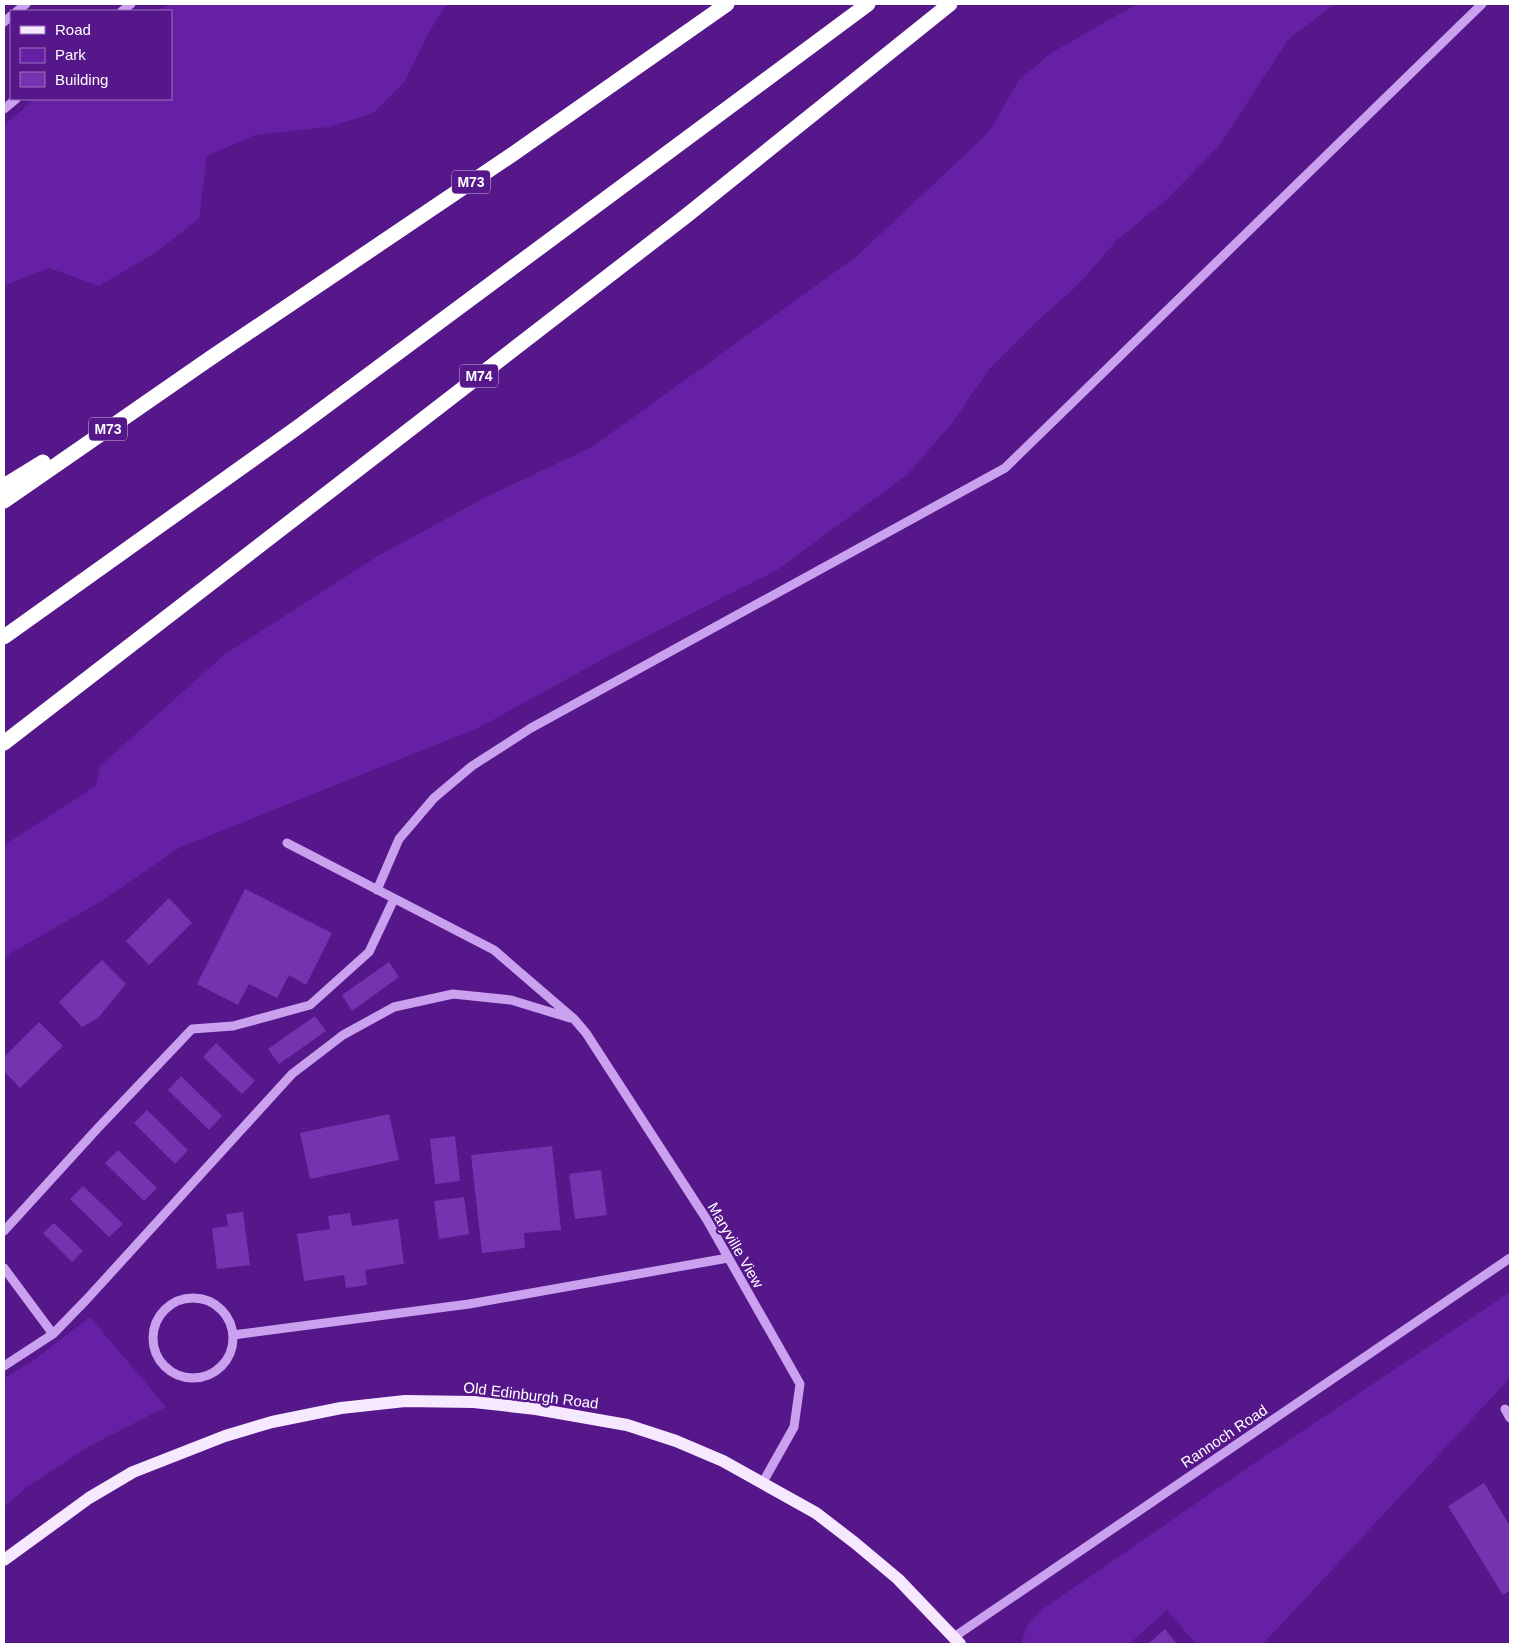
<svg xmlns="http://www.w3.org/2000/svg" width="1514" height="1648" viewBox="0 0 1514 1648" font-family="Arial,sans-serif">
<rect width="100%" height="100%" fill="#56178b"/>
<path fill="#6520a5" d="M171 4H447L429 32 405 81 373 113 329 127 255 135 207 156 199 219 153 254 99 286 49 268 4 286V125L35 99H171V11H157Z
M1137 4H1334L1288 40 1219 146 1167 199 1117 240 1078 285 1037 321 990 368 952 423 908 474 777 570 616 652 480 727 179 848 100 902 11 953 4 961V845L96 786 100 766 225 654 378 556 486 497 592 447 857 256 989 132 1019 80 1051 53Z
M1510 1292V1378L1263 1644H1196L1167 1610 1129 1644H1021L1028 1624 1043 1609 1256 1462Z
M90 1317 166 1407 88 1447 27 1487 4 1507V1378L35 1359Z"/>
<path fill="#7533af" d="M245 889 332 933 306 985 289 975 277 998 249 984 238 1005 197 984Z
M169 898 192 923 149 965 126 941Z
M102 960 126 984 98 1018 82 1027 59 1002Z
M389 962 399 977 352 1011 342 995Z
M315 1016 326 1031 279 1064 268 1049Z
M39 1022 63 1046 20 1088 4 1071V1057Z
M216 1043 255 1081 242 1094 203 1057Z
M181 1076 222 1116 209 1130 168 1090Z
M147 1110 188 1150 175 1164 134 1123Z
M389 1114 399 1160 310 1179 300 1133Z
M455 1136 460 1181 435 1184 430 1139Z
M552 1146 561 1230 524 1233 525 1248 482 1253 471 1155Z
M118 1150 157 1188 144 1201 105 1163Z
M601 1170 607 1215 575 1219 569 1174Z
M83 1186 123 1224 109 1237 70 1199Z
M464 1197 469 1234 439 1239 434 1201Z
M243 1212 250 1265 217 1269 212 1228 228 1226 226 1214Z
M350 1213 352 1226 398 1219 404 1264 365 1270 367 1285 346 1288 344 1275 304 1281 297 1234 330 1229 328 1216Z
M54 1223 83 1251 72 1262 43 1233Z
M1484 1483 1510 1526V1590L1503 1595 1448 1506Z
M1165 1629 1177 1644H1148Z"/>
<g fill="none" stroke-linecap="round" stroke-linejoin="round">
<path stroke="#c9a1ee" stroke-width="9" d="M17 11 26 4
M122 11 131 4
M4 22 11 16
M4 109 16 99
M287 843 494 950 574 1019 586 1033 707 1220 800 1384 794 1427 763 1482
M377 890 399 839 434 798 472 766 531 728 1005 468 1482 4
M4 1231 97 1129 192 1029 233 1026 310 1005 369 952 394 899
M4 1268 53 1334
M153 1338a40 40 0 1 1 80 0a40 40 0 1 1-80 0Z
M233 1335 469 1304 728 1258
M4 1366 53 1334 87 1299 292 1074 343 1035 394 1007 453 994 511 1000 570 1018
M1505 1409 1510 1418
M954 1637 1510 1258"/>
<path stroke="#f6e8ff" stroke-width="12" d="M4 1560 89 1498 133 1472 225 1436 272 1422 341 1408 405 1401 474 1402 536 1409 627 1425 676 1441 723 1461 816 1513 855 1543 898 1579 960 1644"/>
<path stroke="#fff" stroke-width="15" d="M4 486 43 462
M4 501 212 357 513 154 727 4
M4 637 298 427 868 4
M4 743 686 216 950 4"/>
</g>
<g text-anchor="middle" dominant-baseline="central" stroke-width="4.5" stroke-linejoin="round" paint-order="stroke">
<g fill="#56178b" stroke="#ccb9dc" stroke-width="1">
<rect x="452" y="170.5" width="38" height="23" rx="4"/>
<rect x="460" y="364.5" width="38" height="23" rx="4"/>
<rect x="89" y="417.5" width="38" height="23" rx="4"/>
</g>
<g font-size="14" font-weight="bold" fill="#fff">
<text x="471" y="182">M73</text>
<text x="479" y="376">M74</text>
<text x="108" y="429">M73</text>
</g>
<g font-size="15" fill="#fff" stroke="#56178b">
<text transform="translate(736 1245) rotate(60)">Maryville View</text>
<text transform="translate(531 1395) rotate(7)">Old Edinburgh Road</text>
<text transform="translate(1224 1436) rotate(-34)">Rannoch Road</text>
</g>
</g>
<rect width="1514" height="1648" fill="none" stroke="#ffffff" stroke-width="10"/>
<rect x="10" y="10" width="162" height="90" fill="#56178b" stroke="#9a74b9"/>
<rect x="20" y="26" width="25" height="8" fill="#f6e8ff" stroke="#9a74b9"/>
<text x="55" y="35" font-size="15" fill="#ffffff">Road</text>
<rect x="20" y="48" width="25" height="15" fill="#6520a5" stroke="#9a74b9"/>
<text x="55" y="60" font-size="15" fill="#ffffff">Park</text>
<rect x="20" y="72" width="25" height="15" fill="#7533af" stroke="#9a74b9"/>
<text x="55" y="85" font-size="15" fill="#ffffff">Building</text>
</svg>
